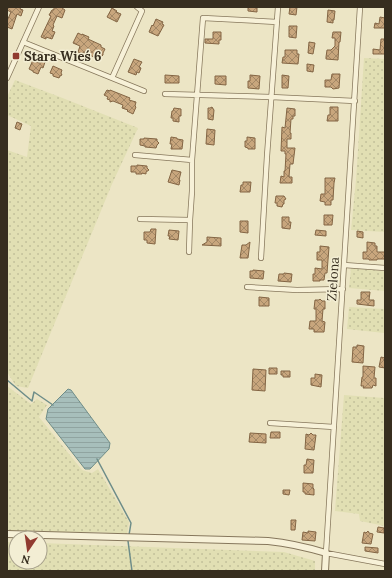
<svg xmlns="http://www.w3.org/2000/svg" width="392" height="578" viewBox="0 0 392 578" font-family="Lora,serif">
<defs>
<pattern id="farmland-dots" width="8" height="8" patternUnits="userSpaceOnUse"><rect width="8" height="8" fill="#e1dfb3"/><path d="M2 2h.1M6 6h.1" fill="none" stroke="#c2c09a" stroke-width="1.8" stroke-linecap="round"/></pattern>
<pattern id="water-rules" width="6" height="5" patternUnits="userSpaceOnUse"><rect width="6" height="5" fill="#a7bfbb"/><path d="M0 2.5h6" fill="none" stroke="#90a4a0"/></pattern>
<pattern id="building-cross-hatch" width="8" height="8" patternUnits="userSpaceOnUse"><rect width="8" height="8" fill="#c8a67d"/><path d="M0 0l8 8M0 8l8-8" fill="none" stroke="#a38866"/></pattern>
</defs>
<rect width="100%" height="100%" fill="#ece5c5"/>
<path fill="url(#farmland-dots)" d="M364 58 385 59V232L351 230 356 180Z
M15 80 60 97 138 128 112 184 28 388 16 386 7 372V150L27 157 31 126 7 115V97Z
M351 268 385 271V291L349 288Z
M349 307 385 309V335L384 333 347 329Z
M7 386 31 404 37 399 47 405 39 417 82 470 92 473 98 469 129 522 127 534 98 532H7Z
M385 388V526L360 521 359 514 335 511 344 395 384 398Z
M7 542H16V562H40V543L284 552 315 561V571H7Z"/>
<path fill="url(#water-rules)" stroke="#6e8d89" d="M68 389 71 390 110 443 109 449 90 469H85L46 419 48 409Z"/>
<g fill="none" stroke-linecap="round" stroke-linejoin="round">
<path stroke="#6e8d89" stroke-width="1.5" d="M7 380 32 401 34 392 53 405
M97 459 131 523 129 535
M128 541 132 571"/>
</g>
<path fill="url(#building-cross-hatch)" stroke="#836544" d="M7 7H21L20 9 23 10 21 16 17 14 12 29 7 27V21L11 12 7 10Z
M55 7H62V8L65 10 62 18 57 16 53 25 54 26 52 31 55 32 52 39 46 37V39L41 37 51 16 49 15 52 10H53Z
M248 7H257V12L248 11Z
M290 7H297L296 15 289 14Z
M112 8 117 11 116 12 121 14 117 22 107 17Z
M328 10 335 11 334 20H333V23L327 22Z
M380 17 385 18V28H374L375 23 379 24Z
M156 19 163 22 162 24 164 25 158 36 149 32 152 25 153 26Z
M289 26H297L296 38 289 37Z
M213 32H221V40H219V44L205 43V39H213Z
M333 32H341L340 42H339L338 60 326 59V57L327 50H331L335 46V38H332Z
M78 33 82 35V34L89 37 88 39 101 45V47L105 49 103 53V55L101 57 95 54 94 57 83 52V54L78 52 80 46 73 43Z
M381 39H385V54H373V49L380 50Z
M309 42 315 43 313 54 308 53Z
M285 50H297V54H299L298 64 282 63 283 57H285Z
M134 59 142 62 139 67 141 68 139 73 137 72 136 75 128 72Z
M33 60 39 63 40 60 45 62 43 68 41 67 38 74 33 72V71L29 69Z
M307 64 314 65 313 72 307 71Z
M53 66 62 70 61 73 62 75 60 76 59 78 53 76V74L50 73Z
M332 74H340L339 88 333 89 331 87H325V80H331Z
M165 75 179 76V83H165Z
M250 75 260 76 259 89 248 88V81H250Z
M282 75 289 76 288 88H282Z
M215 76H226V85L215 84Z
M107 90 110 91V90L130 98 129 100 136 102 135 106 136 107 133 114 127 111 128 110 122 108 123 105 113 101 110 102V100L107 99 108 97 104 95Z
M212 107 214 110 213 120 208 119V108H210Z
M330 107H338V121H327L328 115H330Z
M174 108 181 109V116H179V122L173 121V118H171L172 111H173Z
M287 108 295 109V116H293V119H291L290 133H291V139H287V148H295L293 164H290L289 177H292V183H280L281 176 284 177V171H285L286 154H285V151H281L282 127 285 128Z
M17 122 22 124 20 130 15 128Z
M207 129 215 130 214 145 206 144Z
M171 137 177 138V139L183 140 182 149H171L172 144H170Z
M247 137 255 138V149H248V148L245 147V141H247Z
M144 138 157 139V141L159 143 157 145 156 148 145 147V146L140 145V139H144Z
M137 165 147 166V168L149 170 146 172V174L142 173V174H136V172H131V166H137Z
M172 170 181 172 179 180H180L179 185 168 182Z
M325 178H335L334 183 333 200H331V205H325V202L320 201 321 194H325Z
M243 182H251L250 192H240L241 185H243Z
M276 196H284L286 199 284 200V204H283L282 207 277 206V203H275Z
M324 215H333L332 225H324Z
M282 217H289V222H291L290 229 282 228Z
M240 221H248V233L240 232Z
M151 229H156L155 244 147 243V240H144V232H150Z
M169 230 179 231 178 240 169 239 170 236H168Z
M316 230 326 231V236L315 235Z
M357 231 363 232V238L357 237Z
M207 237 221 238V246L202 245 207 242Z
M250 242 248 258H240L242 245H246Z
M367 242 375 243V246H377V252H385V259H377V260H369V259H363V252H367Z
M320 246 329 247 327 273H325L324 280H320V281H313V274H315V268L322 269V260H317V252H320Z
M253 270 264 271 263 279 250 278V271H253Z
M284 273 292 274 291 282 278 281 279 274H284Z
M361 292H370L369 300H374V306L357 304V300H361Z
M259 297 269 298V306H259Z
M320 299 322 301H325V309H323L322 321 325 322 324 332H314V329H309L310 321H316V309H314L315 300H319Z
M357 345 364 346 363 363 352 362 353 347H357Z
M381 357 385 358V368L379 367Z
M363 366 375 367 374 378H376V386L373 385 372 388H363L364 386H361L362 377H363Z
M269 368H277V374H269Z
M253 369 266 370 265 391 252 390Z
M281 371H290V377H283V375H281Z
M315 374 322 375 321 387 311 385V378H315Z
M271 432H280V438H270Z
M250 433 266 434V443L249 442Z
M311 433 313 435H316L314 450 305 449 306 434 309 435Z
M307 459 314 460 313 473H304V465H306Z
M303 483 313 484V488L314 489V495L305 494V492H303Z
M283 490H290L289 495 283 494Z
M291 520H296L295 530H291Z
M378 527 384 528V533L377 532Z
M308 531 316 532 315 541 302 540 303 532 308 533Z
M368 531 369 533 373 534 371 544 362 543 364 532 366 533Z
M365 547 378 548V553L365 551Z"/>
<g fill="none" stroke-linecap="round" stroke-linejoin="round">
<g stroke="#86775c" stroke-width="6">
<path id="minor" d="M360 7 326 553 385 564
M23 42 144 91
M7 78 39 7
M112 78 142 11 137 7
M165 94 271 97 355 101
M135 155 192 160
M140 219 190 220
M189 252 190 220 192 191V160L203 18 277 22
M261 258 267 156 278 7
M344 265 385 268
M247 287 297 290 343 289
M270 423 334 427"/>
</g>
<g stroke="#86775c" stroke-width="8">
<path id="tertiary" d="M7 534 268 541C288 543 306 547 326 553L325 571"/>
</g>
<use href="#minor" stroke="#f7f1d8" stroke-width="4.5"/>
<use href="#tertiary" stroke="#f7f1d8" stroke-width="6"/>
</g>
<rect fill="#913b30" stroke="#f3eed4" stroke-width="1.5" x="12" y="52" width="8" height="8" rx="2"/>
<g text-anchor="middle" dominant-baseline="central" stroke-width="3" stroke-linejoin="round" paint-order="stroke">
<g font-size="13" font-weight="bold" fill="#372e1f" stroke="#f3eed4" text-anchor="start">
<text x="24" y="56">Stara Wieś 6</text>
</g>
<g font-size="13" fill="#372e1f" stroke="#f3eed4">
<text transform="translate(333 279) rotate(-86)">Zielona</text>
</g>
</g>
<rect width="392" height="578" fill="none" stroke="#372e1f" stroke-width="16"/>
<g transform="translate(28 550) rotate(193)"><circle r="19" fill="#f3eed4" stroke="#a8a18c"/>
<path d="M0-3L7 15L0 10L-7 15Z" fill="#913b30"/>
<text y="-6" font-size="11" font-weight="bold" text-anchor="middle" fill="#372e1f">N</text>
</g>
</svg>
